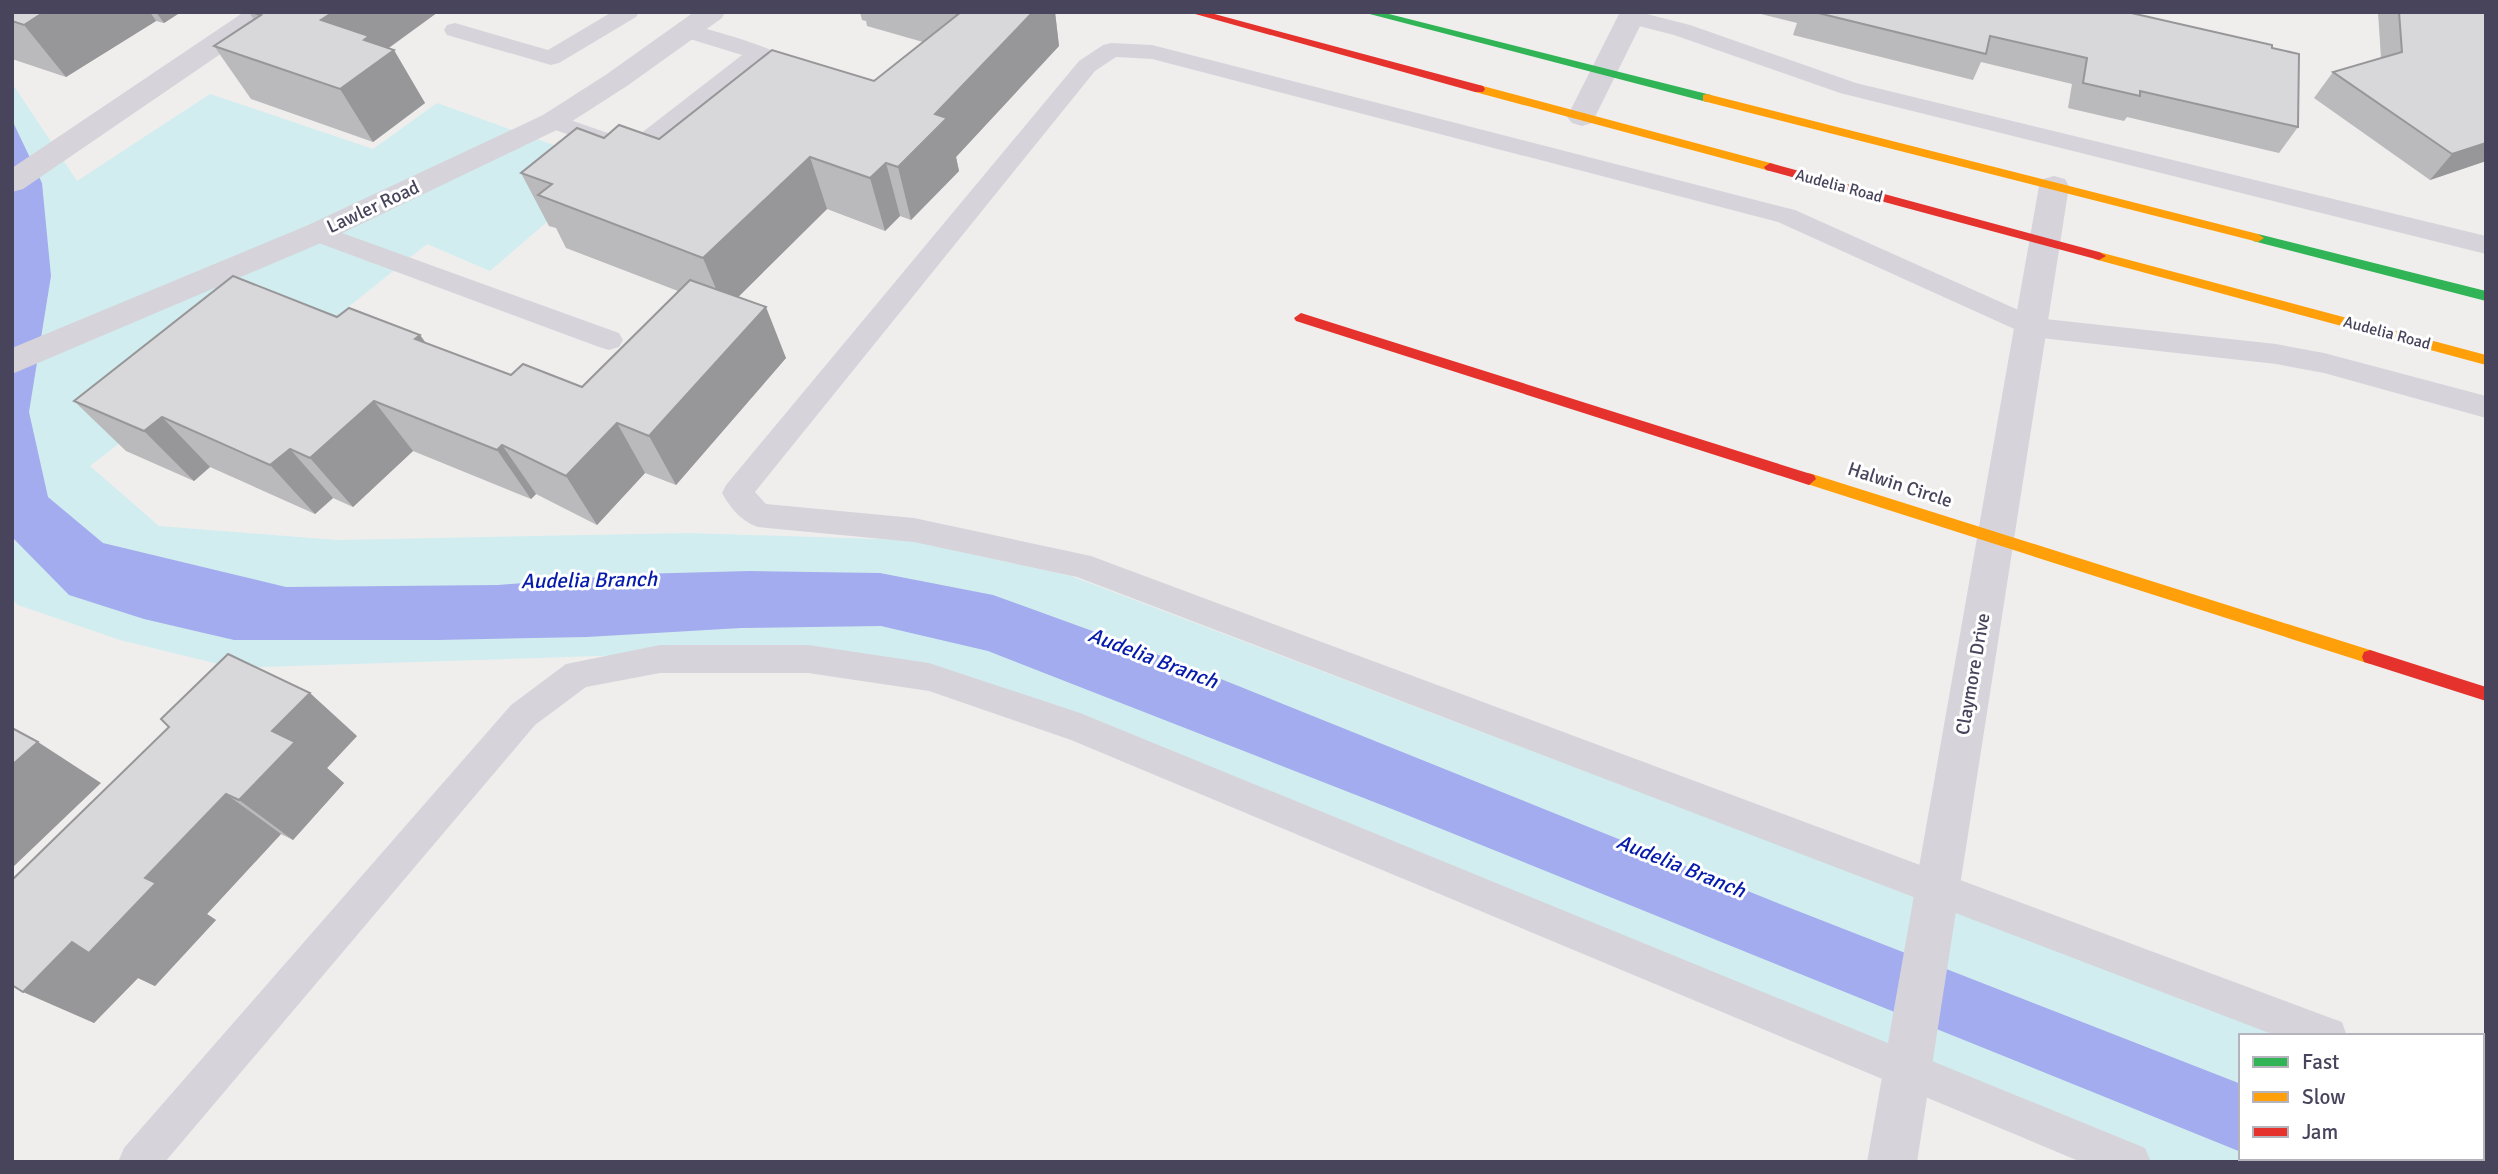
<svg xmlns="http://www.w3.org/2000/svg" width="2498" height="1174" viewBox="0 0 2498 1174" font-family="Signika,sans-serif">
<rect width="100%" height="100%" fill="#efeeed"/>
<path fill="#d1edef" d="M12 83 77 181 210 94 373 149 437 103 612 166 490 271 427 244 317 332 281 319 90 466 159 526 337 540 689 533 908 540 1071 576 2283 1036H2241V1158H2482V1111L2486 1113V1162H2135L975 690 719 652 235 668 120 640 18 605 12 599Z"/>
<path fill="#a3acee" d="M12 120 42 183 51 276 29 412 48 497 103 543 286 587 498 585 637 574 750 571 880 573 993 595 1186 665 1785 906 2241 1084V1152L1397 811 988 651 881 626 741 628 587 637 437 640H234L144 619 69 595 12 537Z
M2256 1158H2429L2438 1162H2265Z"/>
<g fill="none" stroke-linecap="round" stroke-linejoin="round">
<path fill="#d6d4da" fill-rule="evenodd" d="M612 12H639L636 17 559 63 551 65 447 35 444 30 447 25 455 23 548 50Z
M1623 12H1639L1690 25 1856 83 2486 236V254L1840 93 1674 35 1623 22 1620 17Z
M688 24C704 28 778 48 784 58L781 63 773 65 762 62 643 156 634 159 625 156 545 126 541 121 545 116 553 114 631 141 742 55 680 36 677 31 680 26Z
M1111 43 1152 45 1795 210 2036 318 2276 344 2324 353 2486 396V418L2324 373 2276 364 2032 337 1778 222 1152 59 1116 57 1095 71 755 492 766 504 914 518 1091 556 2328 1017 2342 1022 2347 1036H2277L1077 577 914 542 758 527C742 522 730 508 722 493L726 485 1079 61 1103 45Z
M317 224 619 333 623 340 619 347 609 350 599 347 308 239 304 233 308 227Z
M660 645H808L929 663 1080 713 2145 1148 2151 1162H2081L1071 740 929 691 808 673H660L586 687 535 725 165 1162H118L124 1148 511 705 566 664Z
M2482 1074 2486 1075V1115L2482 1114Z"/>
<path fill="#d6d4da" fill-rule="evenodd" d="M244 12H276L273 18 23 189 12 192V168Z
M694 12H725L722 18 627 86 563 127 328 240 12 374V348L306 226 543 115 607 74Z
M1620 12H1647L1592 123 1582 126 1572 123 1567 117Z
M2054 176 2065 179 2069 186 1917 1162H1867L2039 186 2043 179Z"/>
<path fill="#30b455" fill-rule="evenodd" d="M1362 12H1381L1711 95 1713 98 1707 102Z
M2258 234 2486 291V301L2253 241V235Z"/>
<path fill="#ff9f0a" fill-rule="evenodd" d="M1479 85 1774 164 1776 167 1770 171 1475 92V86Z
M1707 94 2258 234 2264 238 2258 242 1703 101V95Z
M2099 252 2486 355V365L2094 259V253Z
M1809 473 2370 650 2376 652 2378 657 2376 662 2370 664 1804 483 1802 479 1804 475Z"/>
<path fill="#e5322d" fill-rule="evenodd" d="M1188 12H1207L1483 86 1485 89 1483 92H1475Z
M1770 163 2099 252 2106 256 2099 260 1766 170 1764 167Z
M1301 313 1814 475 1816 479 1809 485 1296 321 1294 318Z
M2370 650 2486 687V701L2364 662 2362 657 2364 652Z"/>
</g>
<path fill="#bab9bb" d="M12 12H181L164 23 156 21 66 77 12 59Z
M249 12H438L389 48 425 103 373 142 251 99 214 46 254 20Z
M860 12H1055L1059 46 956 157 959 171 911 220 900 216 885 231 827 209 738 297 786 358 676 485 645 473 597 525 536 494 531 499 413 451 353 507 333 498 315 514 210 467 194 481 126 451 74 401 337 317 420 335 426 343 511 375 582 387 678 291 566 248 556 228 549 226 521 173 604 138 659 139 874 81 923 42 867 26 866 21 862 20Z
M1753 12H2127L2272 48 2298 127 2279 153 2127 117 2124 121 2068 108 2072 84 1981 62 1973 80 1793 35 1797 23Z
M2378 12H2486V161L2430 180 2314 98 2333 72 2381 58Z
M357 736 327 768 344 783 293 840 281 834 207 914 216 920 155 986 138 978 94 1023 12 880Z"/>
<path fill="#979698" d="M44 12H150L156 21 66 77 24 25Z
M156 12H181L164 23Z
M333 12H438L380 54 394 50 425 103 373 142 340 89 321 20Z
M1033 12H1055L1059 46 956 157 959 171 911 220 898 167 935 114Z
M2486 143V161L2430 180 2452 154Z
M810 157 827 209 725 310 703 258Z
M886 163 900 216 885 231 870 178Z
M766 307 786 358 676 485 649 436Z
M420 335 455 386 415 339Z
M374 401 413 451 353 507 310 458Z
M162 417 210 467 194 481 144 431Z
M617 423 645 473 597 525 566 476Z
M502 445 536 494 531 499 497 450Z
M290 449 333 498 315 514 270 465Z
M310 693 357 736 327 768 344 783 293 840 239 800 272 731Z
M38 742 101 783 12 868V765Z
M226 794 281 834 207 914 216 920 155 986 138 978 94 1023 23 992 72 942 145 878Z"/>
<path fill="#d8d7d9" stroke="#979698" stroke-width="2" d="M12 12H44L24 25 12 21Z
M251 12H333L321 20 369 36 364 40 394 50 340 89 214 46 261 15Z
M961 12H1033L935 114 947 118 898 167 886 163 870 178 810 157 703 258 538 195 552 184 521 173 577 128 604 138 619 125 659 139 772 50 874 81Z
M1814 12H2127L2272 45V48L2299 54 2298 127 2140 91V96L2083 83 2087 58 1990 36 1986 54Z
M2399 12H2486V143L2452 154 2333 72 2402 52Z
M233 276 337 317 349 308 420 335 415 339 511 375 523 364 582 387 690 280 766 307 649 436 617 423 566 476 502 445 497 450 374 401 310 458 290 449 270 465 162 417 144 431 74 401Z
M228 654 310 693 272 731 295 742 239 800 226 794 145 878 156 883 89 953 72 942 23 992 12 985V880L169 727 161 719Z
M12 728 38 742 12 765Z"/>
<g text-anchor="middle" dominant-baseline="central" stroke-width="6" stroke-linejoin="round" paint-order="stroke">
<g font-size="16" fill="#47445b" stroke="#fff">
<text transform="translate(1839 186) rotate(15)">Audelia Road</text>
<text transform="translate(2387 333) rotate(15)">Audelia Road</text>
</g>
<g font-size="19" fill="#47445b" stroke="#fff">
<text transform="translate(373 207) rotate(-25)">Lawler Road</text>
<text transform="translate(1900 485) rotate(18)">Halwin Circle</text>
<text transform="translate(1973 674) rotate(-80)">Claymore Drive</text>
</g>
<g font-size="21" font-style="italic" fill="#061aac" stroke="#fff">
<text transform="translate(589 580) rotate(-1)">Audelia Branch</text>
<text transform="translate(1153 658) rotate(21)">Audelia Branch</text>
<text transform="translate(1681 866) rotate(22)">Audelia Branch</text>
</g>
</g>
<rect width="2498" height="1174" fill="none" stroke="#47445b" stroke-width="28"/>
<rect x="2239" y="1034" width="245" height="126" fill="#ffffff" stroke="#b5b4bd" stroke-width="2"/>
<rect x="2253" y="1057" width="35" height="10" fill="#30b455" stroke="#b5b4bd" stroke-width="2"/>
<text x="2302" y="1069" font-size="21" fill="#47445b">Fast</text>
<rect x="2253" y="1092" width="35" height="10" fill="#ff9f0a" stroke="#b5b4bd" stroke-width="2"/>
<text x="2302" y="1104" font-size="21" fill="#47445b">Slow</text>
<rect x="2253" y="1127" width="35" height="10" fill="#e5322d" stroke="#b5b4bd" stroke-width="2"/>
<text x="2302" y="1139" font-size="21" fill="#47445b">Jam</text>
</svg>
